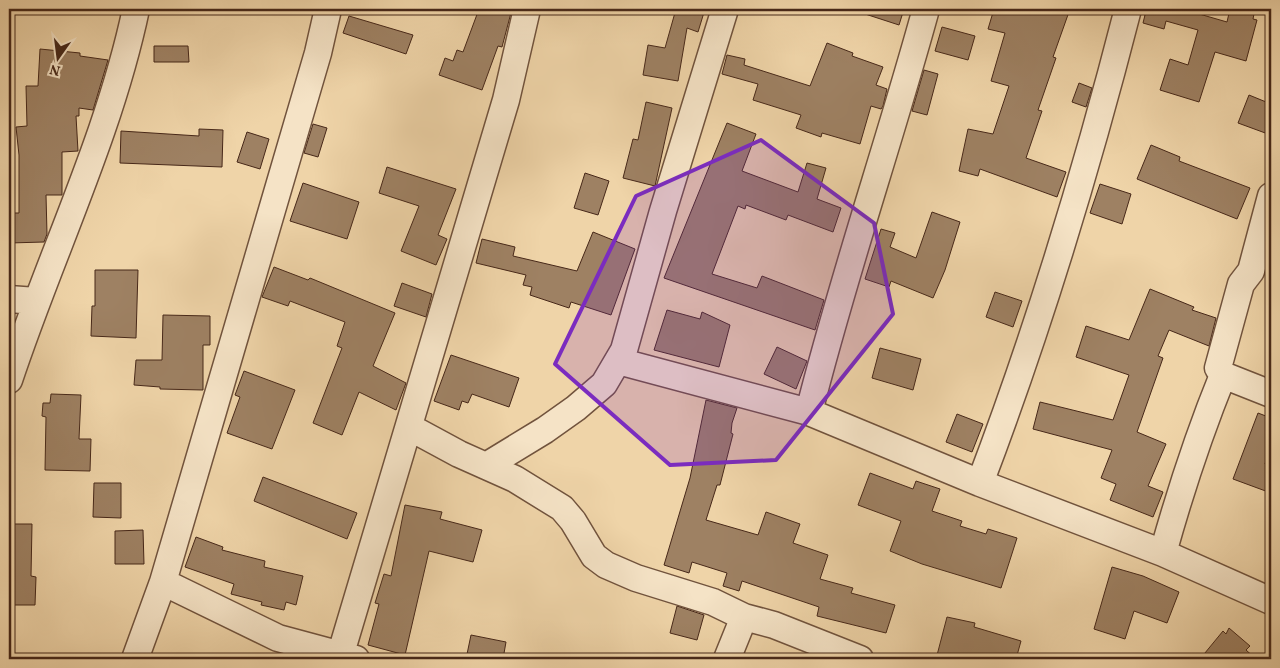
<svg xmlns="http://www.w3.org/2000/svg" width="1280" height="668" viewBox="0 0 1280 668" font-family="Vollkorn,serif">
<rect width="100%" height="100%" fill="#efd4a8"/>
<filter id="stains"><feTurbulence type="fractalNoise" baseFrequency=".004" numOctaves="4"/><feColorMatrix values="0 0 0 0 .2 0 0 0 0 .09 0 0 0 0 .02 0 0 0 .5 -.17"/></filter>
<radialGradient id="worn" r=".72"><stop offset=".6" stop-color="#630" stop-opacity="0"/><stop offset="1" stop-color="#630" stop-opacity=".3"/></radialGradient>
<path fill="#9e8163" stroke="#472819" d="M479 9 494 14 495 9H512L502 47 498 46 482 90 439 75 445 58 453 61 457 50 463 52Z
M676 9H705L698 32 687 28 678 81 643 75 648 45 665 48Z
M860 9H904L899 25 859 12Z
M994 9H1070L1053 57 1056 58 1038 110 1042 111 1026 158 1066 172 1057 197 980 169 978 176 959 171 968 129 993 134 1009 86 991 81 1005 33 988 29Z
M1143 9H1182L1227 22 1230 9H1255L1253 19 1257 20 1246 61 1215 52 1199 102 1160 90 1170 59 1188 65 1198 30 1166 21 1164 29 1143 23 1145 15 1142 14Z
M349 16 413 35 406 54 343 33Z
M942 27 975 36 968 60 935 51Z
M827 43 853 53 852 56 883 67 876 85 887 89 883 106 881 109 871 106 860 144 822 133 821 137 796 128 801 115 753 100 758 84 722 74 727 55 745 59 744 65 810 86Z
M154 46H188L189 62H154Z
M40 49 80 53V56L108 60 93 110 79 108V116H76L78 151 62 152V195H46L47 234 44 242 9 243V213H19V155L16 127 27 126 26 86H38Z
M924 70 938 74 927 115 912 111Z
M1079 83 1092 88 1086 107 1072 102Z
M1249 95 1271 104V125L1268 134 1238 123Z
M646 102 672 108 655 186 623 178 633 139 638 140Z
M727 123 756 134 742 171 798 192 807 163 826 168 817 199 841 208 833 232 788 215 786 220 746 205 745 209 738 206 712 274 757 288 762 276 824 300 815 330 664 278Z
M313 124 327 128 318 157 304 153Z
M199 129 223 130 222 167 120 163 121 131 199 136Z
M247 132 269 139 260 169 237 162Z
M1151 145 1180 157 1179 161 1250 188 1237 219 1137 179Z
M387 167 456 189 438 235 447 239 436 265 401 251 419 206 379 193Z
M585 173 609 181 598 215 574 208Z
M303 183 359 202 347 239 290 221Z
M1100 184 1131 194 1122 224 1090 213Z
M932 212 960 222 945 270 933 298 891 281 889 287 865 279 881 229 895 233 890 247 916 258Z
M593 232 635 249 611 315 571 302 569 308 530 295 532 287 523 285 526 275 476 263 482 239 515 247 513 256 577 271Z
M274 267 308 280 310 278 395 313 373 366 406 383 396 410 359 392 342 435 313 423 342 348 337 346 345 322 290 301 288 306 262 297Z
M95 270H138L136 338 91 336 92 306H95Z
M402 283 432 294 426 317 394 306Z
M1150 289 1194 307 1192 310 1216 318 1209 346 1169 330 1158 356 1163 358 1137 432 1166 444 1148 486 1163 492 1153 517 1110 500 1116 484 1101 478 1112 450 1033 429 1040 402 1113 420 1129 375 1076 357 1086 326 1129 340Z
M995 292 1022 301 1013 327 986 317Z
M667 310 700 319 702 312 730 325 719 367 654 350Z
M163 315 210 316V345H203V390L160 389V387L134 385 136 360H162Z
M777 347 807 361 796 389 764 374Z
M880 348 921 359 913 390 872 378Z
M451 355 519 378 509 407 472 394 468 403 462 401 459 410 434 401Z
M244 371 295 390 272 449 227 433 240 397 235 395Z
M51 394 81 395 79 439H91L90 471 45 470 46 417 42 416 43 403H50Z
M706 400 737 408 732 423 731 433 733 434 720 485H717L706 520 758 535 766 512 800 524 793 543 828 555 820 579 853 588 851 593 895 605 886 633 817 616 819 607 742 581 739 591 723 586 727 573 692 562 689 573 664 565 690 478Z
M1258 413 1271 418V445L1265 464 1271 466V493L1233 479Z
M957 414 983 424 972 452 946 442Z
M870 473 913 489 916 481 940 489 932 511 962 521 960 526 986 534 988 529 1017 538 1001 588 922 564 890 551 901 521 858 505Z
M263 477 357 513 347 539 254 501Z
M94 483H121V518L93 517Z
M405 505 442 512 440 519 482 530 473 562 429 551 405 655 368 645 379 604 375 603 384 574 391 576Z
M9 524H32L31 576 36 577 35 605H9Z
M143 530 144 564H115V531Z
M196 537 223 547 222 550 265 561 264 567 303 576 296 605 286 602 284 610 261 605 262 602 231 594 234 584 185 567Z
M1112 567 1143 576 1179 592 1167 623 1134 611 1125 639 1094 629Z
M677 606 704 615 697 640 670 633Z
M947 617 975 623 974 627 1021 641 1016 659H936Z
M1229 628 1250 646 1246 650 1256 659H1200L1223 631 1226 634Z
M471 635 506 642 503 659H466Z"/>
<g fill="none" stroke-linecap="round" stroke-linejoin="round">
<g stroke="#71533d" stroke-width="29">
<path id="minor" d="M1271 196 1251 271 1241 284 1218 368 1223 375 1271 394
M9 299 36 301
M618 361 809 412 980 483 1163 553 1271 601
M9 380C50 256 109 137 136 9
M809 412C843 276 889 144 926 9
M409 427 459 454 515 479 562 508 573 521 594 556 606 565 636 578 713 602 744 617 774 625 860 659
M486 466 545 430 576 408 604 384 624 350 663 211 725 9
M980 483C1039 328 1087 169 1128 9
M1163 553C1180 492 1199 434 1223 375
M163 582 278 638 356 659
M341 653 506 100 527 9
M135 659 163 582 318 53 328 9
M727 659 744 617"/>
</g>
<use href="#minor" stroke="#f5e3c6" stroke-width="26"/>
</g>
<path fill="#7b2cbf" fill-opacity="0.2" stroke="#7b2cbf" stroke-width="4" stroke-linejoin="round" d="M761 140 874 223 893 314 776 460 670 465 555 364 636 196Z"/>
<rect width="1280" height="668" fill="none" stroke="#efd4a8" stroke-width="30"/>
<rect x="10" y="10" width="1260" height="648" fill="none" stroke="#472819" stroke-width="2.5"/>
<rect x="15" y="15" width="1250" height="638" fill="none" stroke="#472819"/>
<g transform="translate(58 58) rotate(194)" stroke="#f5e3c6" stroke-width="4" paint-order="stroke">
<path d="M0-4L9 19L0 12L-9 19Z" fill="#472819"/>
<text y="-8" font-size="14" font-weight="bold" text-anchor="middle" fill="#472819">N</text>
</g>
<rect width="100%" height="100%" filter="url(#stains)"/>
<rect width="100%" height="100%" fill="url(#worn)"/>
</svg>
